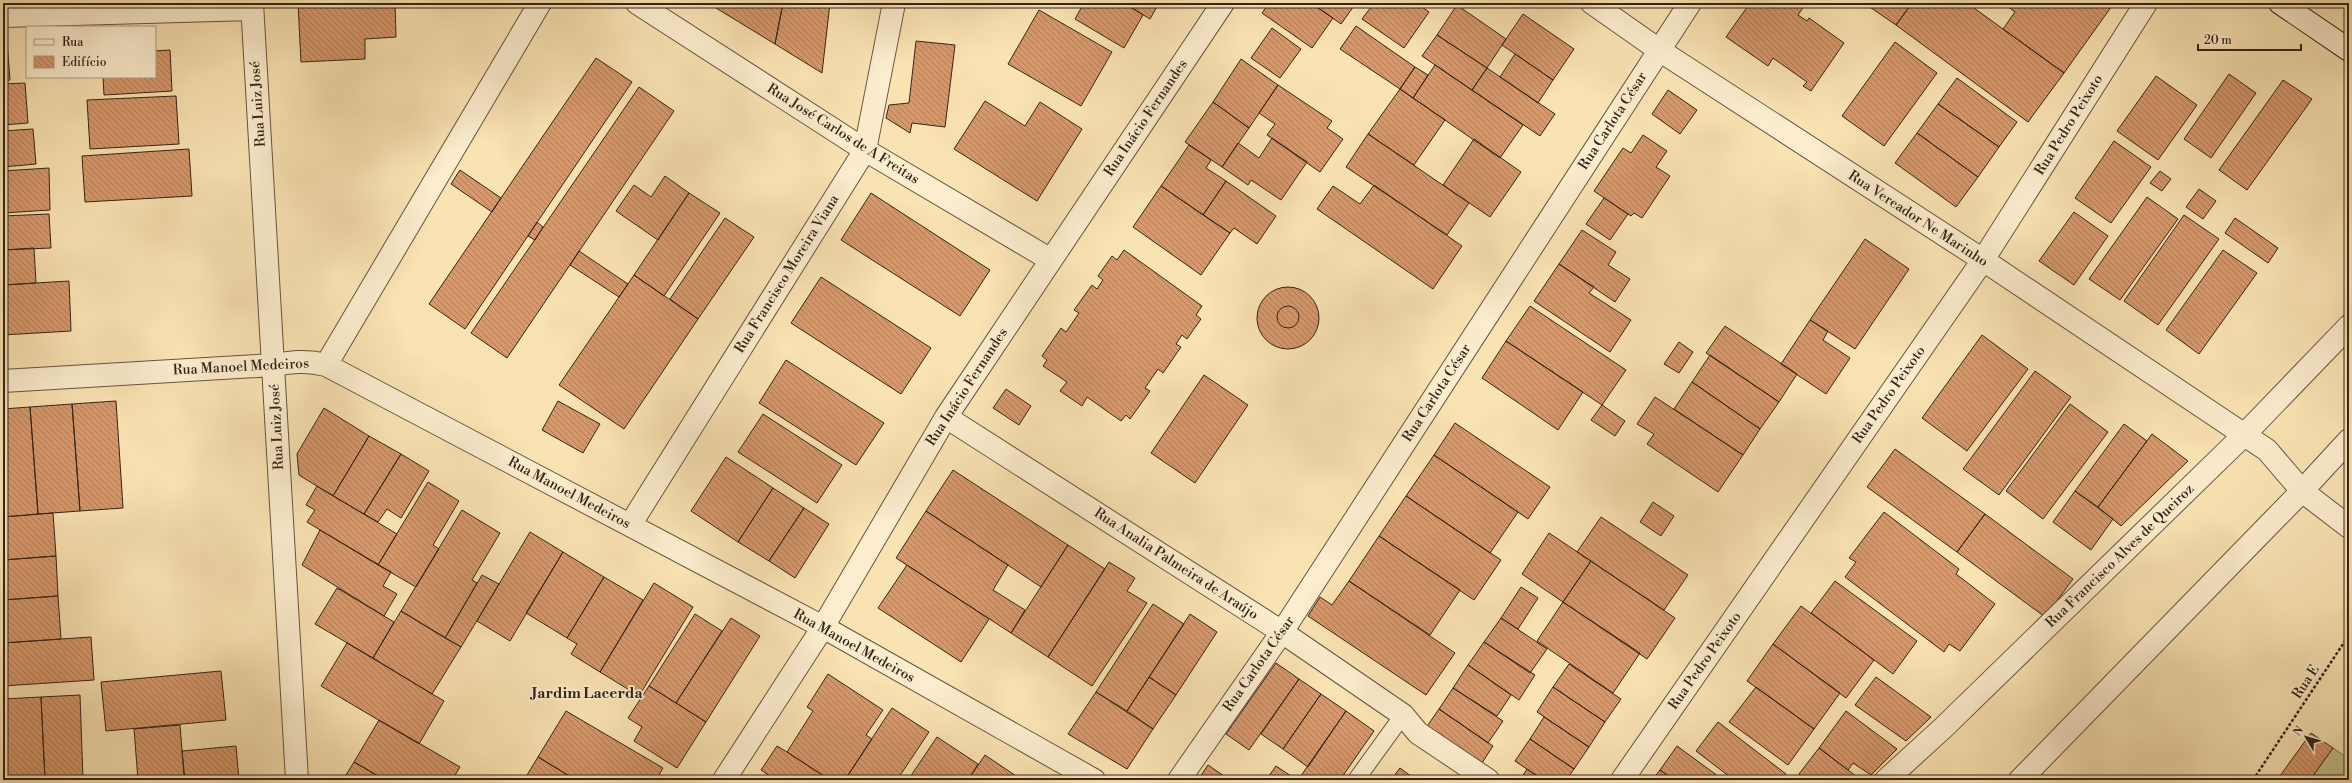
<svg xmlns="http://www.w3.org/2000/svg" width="2352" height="783" viewBox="0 0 2352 783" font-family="'Libre Bodoni',serif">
<defs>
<pattern id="building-back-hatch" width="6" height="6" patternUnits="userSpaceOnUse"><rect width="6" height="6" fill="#d8986a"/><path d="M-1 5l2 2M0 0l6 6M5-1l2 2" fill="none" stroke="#b07c56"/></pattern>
</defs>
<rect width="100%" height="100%" fill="#fae3b3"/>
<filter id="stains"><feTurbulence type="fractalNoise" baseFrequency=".005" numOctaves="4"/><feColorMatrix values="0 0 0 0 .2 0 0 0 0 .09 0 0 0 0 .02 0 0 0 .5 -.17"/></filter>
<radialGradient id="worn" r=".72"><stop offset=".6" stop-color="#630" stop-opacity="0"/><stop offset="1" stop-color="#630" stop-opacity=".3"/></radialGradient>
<path fill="#c5c188" stroke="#7c7250" d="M2333 748 2349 759V780H2310Z"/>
<path fill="url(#building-back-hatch)" stroke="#342417" d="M298 3H395L396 37 365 39V59L301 62Z
M717 3H783L775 44 716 8Z
M783 3H830L822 73 775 44Z
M1084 3H1124L1143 15 1124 48 1075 19Z
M1124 3H1159L1150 19Z
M1269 3H1311L1333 18 1312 48 1262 13Z
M1311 3H1356L1341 24Z
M1374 3H1416L1429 12 1404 48 1362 19Z
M1750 3H1806L1798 15 1807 21 1809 18 1844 43 1811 91 1803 86 1807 82 1773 58 1768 66 1726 37Z
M1864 3H1912L1896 25Z
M1912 3H1967L2064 73 2028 122 1896 25Z
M2003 3H2114L2064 73 2003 29 2015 12Z
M1457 5 1506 39 1487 68 1437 35Z
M1039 10 1112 52 1081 106 1008 64Z
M1523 14 1574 49 1553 80 1502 45Z
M1356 26 1415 67 1400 89 1340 49Z
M1272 28 1301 49 1280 78 1251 58Z
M1437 35 1487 68 1472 90 1422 56Z
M3 41H7L10 80 3 81Z
M916 41 955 45 945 127 912 123 910 133 886 118 889 105 909 103Z
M1895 42 1937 73 1884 146 1842 116Z
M170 50 172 91 104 95 103 77H155V51Z
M1515 54 1553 80 1538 103 1500 77Z
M596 58 632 82 465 329 429 304Z
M1241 59 1278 85 1249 128 1213 102Z
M1435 65 1523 125 1500 158 1413 98Z
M1415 67 1428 75 1413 98 1400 89Z
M1487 68 1555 114 1540 136 1472 90Z
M2229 74 2256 93 2211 158 2184 139Z
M2156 76 2197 105 2158 160 2117 131Z
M1957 78 2017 122 1999 147 1938 104Z
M2283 80 2312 99 2247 190 2219 170Z
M25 83 28 123 3 125V84Z
M1278 85 1332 121 1327 128 1343 139 1320 172 1267 135 1275 124 1259 113Z
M639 87 674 111 507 358 471 333Z
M1400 89 1445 120 1414 165 1368 134Z
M1668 90 1697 110 1680 134 1652 114Z
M176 96 179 144 90 149 87 100Z
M985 101 1025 126 1040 102 1082 129 1037 201 954 149Z
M1213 102 1249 128 1222 167 1185 142Z
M1938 104 1999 147 1978 177 1917 133Z
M33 129 36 164 3 167V131Z
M1917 133 1978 177 1956 207 1895 163Z
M1368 134 1469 203 1447 235 1346 167Z
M1643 135 1667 151 1656 167 1670 176 1642 218 1634 213 1631 216 1594 191 1623 148 1631 153Z
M1272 138 1307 162 1281 200 1251 180 1248 185 1222 167 1238 143 1259 158Z
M1474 139 1521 172 1490 217 1443 185Z
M2114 141 2151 167 2111 223 2075 198Z
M1189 145 1211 160 1206 168 1226 181 1203 215 1161 186Z
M189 149 192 196 85 202 82 156Z
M49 168 50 210 3 213V171Z
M460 170 501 198 492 212 451 184Z
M2160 171 2171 179 2162 191 2150 183Z
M665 176 689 193 658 240 616 211 634 185 651 197Z
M1226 181 1276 216 1257 244 1234 228 1230 233 1203 215Z
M1374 185 1462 246 1433 289 1317 209 1333 186 1360 204Z
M1161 186 1230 233 1201 275 1133 227Z
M2199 189 2216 201 2203 219 2186 207Z
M689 193 720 213 664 296 634 275Z
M871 193 990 270 960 316 841 240Z
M2147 197 2178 219 2120 300 2089 279Z
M1604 198 1628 214 1610 240 1586 224Z
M2074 212 2108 236 2074 285 2039 261Z
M49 214 51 248 3 250V216Z
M2184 215 2219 239 2158 325 2124 301Z
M725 218 754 237 698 319 670 299Z
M2235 218 2278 248 2268 263 2225 233Z
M537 222 543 227 535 240 528 236Z
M1582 230 1616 252 1608 265 1630 279 1615 302 1559 264Z
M1865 239 1909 269 1855 349 1810 320Z
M34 248 36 283 3 285V250Z
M1124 250 1202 306 1196 315 1201 319 1187 339 1182 335 1176 344 1181 347 1163 373 1158 369 1145 388 1150 391 1130 419 1126 415 1121 421 1087 397 1082 406 1060 391 1067 382 1043 366 1047 360 1042 356 1061 328 1066 332 1079 313 1074 310 1092 285 1097 289 1103 280 1098 276 1112 256 1117 260Z
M2223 250 2257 273 2199 354 2166 330Z
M579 251 628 284 619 297 570 265Z
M1559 264 1594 287 1589 293 1631 320 1610 352 1534 301Z
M634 275 698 319 624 429 559 385Z
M821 277 931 348 901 394 791 323Z
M69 281 71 331 3 335V285Z
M1257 318a31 31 0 1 1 62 0a31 31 0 1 1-62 0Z
M1277 317a11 11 0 1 1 22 0a11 11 0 1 1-22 0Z
M1530 306 1626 370 1602 405 1506 341Z
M1810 320 1828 331 1823 340 1850 358 1826 394 1781 364Z
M1725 326 1797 374 1779 402 1706 353Z
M1982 335 2028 369 1967 451 1922 418Z
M1506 341 1583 392 1558 430 1482 378Z
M1679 342 1693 352 1679 373 1664 364Z
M1710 355 1779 402 1760 429 1692 382Z
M786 360 884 423 856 465 759 403Z
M2035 371 2071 397 1999 495 1963 469Z
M1204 375 1248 405 1195 483 1151 453Z
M1692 382 1760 429 1743 455 1674 409Z
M1006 389 1031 406 1019 425 993 408Z
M1655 397 1743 455 1718 492 1647 444 1654 434 1637 424Z
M116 401 123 508 80 511 72 404Z
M558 401 600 424 583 453 542 430Z
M72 404 80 511 38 514 30 407Z
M2070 404 2108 432 2043 519 2006 491Z
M1602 405 1625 421 1615 436 1591 420Z
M30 407 38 514 3 517V409Z
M324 408 369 436 333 496 299 475 297 454Z
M763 414 842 465 817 503 738 452Z
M1455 423 1550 487 1528 519 1434 455Z
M2124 424 2147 441 2098 507 2075 491Z
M2152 434 2188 461 2121 526 2098 507Z
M369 436 401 454 364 514 333 496Z
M1895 449 1985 514 1957 552 1867 487Z
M401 454 429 471 401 518 387 509 378 522 364 514Z
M1434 455 1518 512 1490 553 1406 496Z
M726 457 773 488 738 542 691 511Z
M953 470 1068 545 1041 587 926 511Z
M428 482 459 501 433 545 439 549 416 587 378 565Z
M317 486 397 534 378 565 307 522 315 510 306 505Z
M773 488 804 508 769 561 738 542Z
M2075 491 2113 519 2091 550 2053 522Z
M1406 496 1501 560 1474 600 1379 536Z
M1653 502 1674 516 1661 536 1640 522Z
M804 508 829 524 795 578 769 561Z
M462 510 500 533 472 580 477 583 445 638 401 611Z
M926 511 1008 565 993 590 1025 610 1011 633 896 558Z
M1884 512 1959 569 1956 574 1995 604 1960 651 1949 644 1944 652 1845 577 1856 562 1849 558Z
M53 513 56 556 3 560V517Z
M1985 514 2073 579 2045 617 1957 552Z
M1601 517 1688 575 1664 610 1577 552Z
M320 530 391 572 383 586 397 594 384 616 302 565Z
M530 532 563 552 510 641 477 621Z
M1549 533 1591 561 1563 602 1522 574Z
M1379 536 1460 590 1430 635 1349 581Z
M1068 545 1105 569 1048 657 1011 633Z
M563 552 604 577 567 638 526 613Z
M56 556 58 596 3 600V560Z
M1591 561 1675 618 1647 659 1563 602Z
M1109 562 1135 578 1127 591 1147 603 1092 686 1048 657Z
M907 565 989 619 961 662 878 608Z
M482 575 499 584 461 647 445 638Z
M604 577 643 600 600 672 571 654 577 644 567 638Z
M1349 581 1455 653 1426 695 1308 616 1320 597 1332 605Z
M1835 581 1917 641 1893 674 1811 613Z
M654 583 693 607 639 696 600 672Z
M1521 587 1538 598 1518 629 1501 618Z
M337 588 394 622 373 658 315 624Z
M58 596 61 639 3 643V600Z
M1563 602 1640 653 1613 693 1537 641Z
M1153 604 1184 624 1127 711 1096 692Z
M1801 606 1874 660 1846 698 1773 644Z
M401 611 461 647 432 694 373 658Z
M695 614 722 631 676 703 649 686Z
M1190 614 1217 632 1176 695 1149 677Z
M731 618 760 636 706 722 676 703Z
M1501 618 1547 649 1530 673 1484 642Z
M91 637 94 680 3 686V643Z
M1484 642 1535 675 1519 700 1468 665Z
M347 643 444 701 419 744 321 686Z
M1773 644 1840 693 1814 729 1747 681Z
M1276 663 1299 679 1249 750 1226 734Z
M1569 664 1621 699 1605 722 1553 687Z
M1468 665 1511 695 1497 716 1453 688Z
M221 671 226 720 106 731 101 682Z
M828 674 883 710 866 735 872 739 845 780H830L787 752 813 711 807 707Z
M1149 677 1176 695 1153 729 1127 711Z
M1876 677 1931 717 1906 741 1855 705Z
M1299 679 1321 694 1283 749 1261 734Z
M649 686 706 722 677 768 634 741 642 727 628 718Z
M1553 687 1605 722 1589 747 1537 712Z
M1756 687 1814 729 1788 765 1729 722Z
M1453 688 1503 721 1488 743 1439 709Z
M1096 692 1153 729 1127 769 1068 734Z
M1321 694 1346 711 1308 767 1283 749Z
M80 695 83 780H45L41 697Z
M41 697 45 780H6L3 699Z
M892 708 929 732 899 777 903 780H848L846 778Z
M1439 709 1493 746 1478 769 1423 732Z
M566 711 663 768 656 780H576L538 757Z
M1346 711 1374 731 1340 780H1298Z
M1846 711 1897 749 1871 775 1853 763 1848 770 1819 748Z
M3 715 6 780H3Z
M1544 717 1589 747 1574 769 1530 739Z
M379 720 460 767 452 780H385L354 762Z
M1718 722 1786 774 1781 780H1734L1696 751Z
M180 725 184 776 138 780 134 729Z
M2311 733 2333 748 2310 780H2277Z
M937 737 978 764 968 780H908Z
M1530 739 1574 769 1566 780H1543L1515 761Z
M236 746 239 780H185L182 751Z
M777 746 787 752 830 780H776L761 770Z
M1677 746 1722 779 1721 780H1674L1660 770Z
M1819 748 1848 770 1861 780H1806L1799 774Z
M985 755 1022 780H968Z
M538 757 576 780H524Z
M354 762 385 780H343Z
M1208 765 1230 780H1198Z
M1276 766 1297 780H1266Z
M1400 768 1416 780H1391Z
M1527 769 1543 780H1520Z
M1660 770 1674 780H1652Z"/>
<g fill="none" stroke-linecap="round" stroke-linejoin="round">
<g stroke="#66543e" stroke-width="18">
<path id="lane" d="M1356 780 1403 715"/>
</g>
<g stroke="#66543e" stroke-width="24">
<path id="street" d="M252 3 297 780
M637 3 865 150 1051 260
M1592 3 1659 50 1983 260 2267 450 2302 491 2349 527
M3 16 252 9
M326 365 540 3
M3 381 273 365C292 362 307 360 326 365L823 627 1094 780
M946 417 1282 632 1403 715 1418 733 1488 780
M630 525 865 150 894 3
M724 780 823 627 946 417 1223 3
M1179 780 1282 632 1690 3
M1622 780 1983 260 2146 3
M1886 780 1943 728 2244 435 2349 326
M2020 780 2302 491 2349 440"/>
</g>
<g stroke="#342417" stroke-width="24">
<path id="secondary" d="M2280 3 2349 50"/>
</g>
<path stroke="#342417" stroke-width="2.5" stroke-dasharray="3 2" stroke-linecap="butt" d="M2253 780 2349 635"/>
<use href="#lane" stroke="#fcedce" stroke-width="16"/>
<use href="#street" stroke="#fcedce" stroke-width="22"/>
<use href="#secondary" stroke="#fcedce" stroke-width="22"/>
</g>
<g text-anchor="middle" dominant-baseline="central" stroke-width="3.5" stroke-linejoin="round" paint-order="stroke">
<g font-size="14" fill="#342417" stroke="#fcedce">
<text transform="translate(258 104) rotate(-94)">Rua Luiz José</text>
<text transform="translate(1146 118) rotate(-56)">Rua Inácio Fernandes</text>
<text transform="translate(1613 121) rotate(-57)">Rua Carlota César</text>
<text transform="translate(2069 125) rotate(-58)">Rua Pedro Peixoto</text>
<text transform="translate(843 134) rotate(32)">Rua José Carlos de A Freitas</text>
<text transform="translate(1918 219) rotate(33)">Rua Vereador Ne Marinho</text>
<text transform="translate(787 274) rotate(-58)">Rua Francisco Moreira Viana</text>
<text transform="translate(241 367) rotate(-3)">Rua Manoel Medeiros</text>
<text transform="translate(967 387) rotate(-57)">Rua Inácio Fernandes</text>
<text transform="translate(1437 393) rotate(-57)">Rua Carlota César</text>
<text transform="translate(1889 395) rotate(-55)">Rua Pedro Peixoto</text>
<text transform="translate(277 427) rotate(-93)">Rua Luiz José</text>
<text transform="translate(569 493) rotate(28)">Rua Manoel Medeiros</text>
<text transform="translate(2120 556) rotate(-44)">Rua Francisco Alves de Queiroz</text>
<text transform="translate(1176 564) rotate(33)">Rua Analia Palmeira de Araújo</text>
<text transform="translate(854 646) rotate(29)">Rua Manoel Medeiros</text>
<text transform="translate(1705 661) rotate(-55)">Rua Pedro Peixoto</text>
<text transform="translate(1259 664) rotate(-55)">Rua Carlota César</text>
<text transform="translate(2306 682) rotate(-57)">Rua E</text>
</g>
<g font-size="15" font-weight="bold" fill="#342417" stroke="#fcedce">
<text x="587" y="693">Jardim Lacerda</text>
</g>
</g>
<rect width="2352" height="783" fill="none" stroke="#fae3b3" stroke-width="16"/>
<rect x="4" y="4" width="2344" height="775" fill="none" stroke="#342417" stroke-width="2"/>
<rect x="8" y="8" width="2336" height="767" fill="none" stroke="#342417"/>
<rect x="26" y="26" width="130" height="52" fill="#fcedce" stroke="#ac9d85"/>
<rect x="34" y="39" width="20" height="6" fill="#fcedce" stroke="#ac9d85"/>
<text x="62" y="46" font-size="12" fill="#342417">Rua</text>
<rect x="34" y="56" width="20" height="12" fill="url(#building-back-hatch)" stroke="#ac9d85"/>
<text x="62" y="66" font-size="12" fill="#342417">Edifício</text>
<g transform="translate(2306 737) rotate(308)" stroke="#fcedce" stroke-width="3" paint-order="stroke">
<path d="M0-3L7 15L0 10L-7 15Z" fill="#342417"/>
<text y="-6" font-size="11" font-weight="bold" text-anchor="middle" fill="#342417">N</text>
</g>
<path d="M2198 44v6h103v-6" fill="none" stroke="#342417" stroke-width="2"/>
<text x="2204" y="44" font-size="12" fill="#342417" stroke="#fcedce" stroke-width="3" paint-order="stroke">20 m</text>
<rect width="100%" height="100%" filter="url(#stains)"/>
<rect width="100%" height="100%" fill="url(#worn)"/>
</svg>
